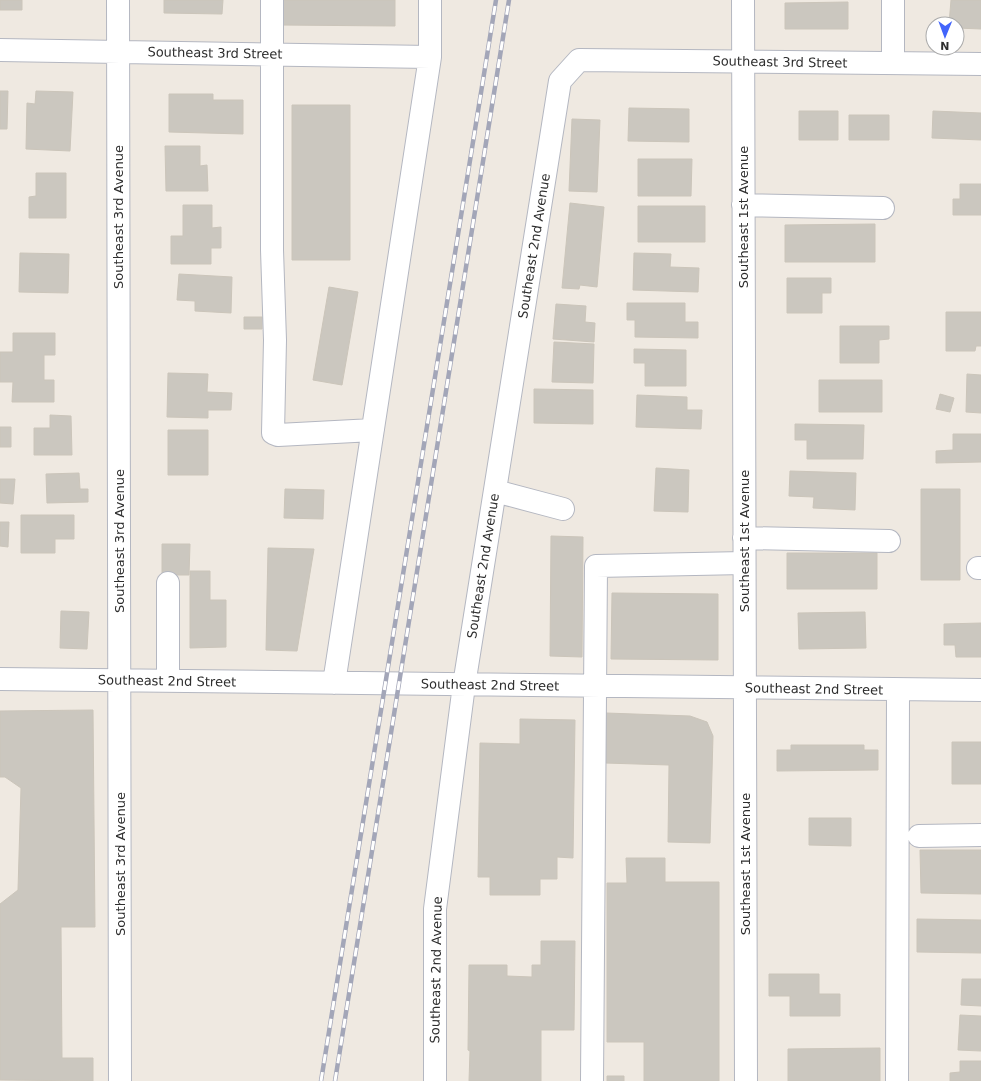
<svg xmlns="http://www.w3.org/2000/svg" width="981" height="1081" viewBox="0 0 981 1081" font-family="'DejaVu Sans',sans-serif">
<rect width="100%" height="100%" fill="#efe9e1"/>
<path fill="#cbc7bf" stroke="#cbc5ba" d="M0 0H22V10H0Z
M164 0H223L222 14 164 13Z
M282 0H395V26L281 25Z
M951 0H981V29L957 28V24H949Z
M848 2V29H785V3Z
M0 91H8L7 129H0Z
M36 91 73 92 70 151 26 149 27 103 35 104Z
M169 94H213V100H243V134L169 132Z
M292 105H350V260H292Z
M629 108 689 109V142L628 141Z
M799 111H838V140H799Z
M933 111 981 113V140L932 138Z
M849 115H889V140H849Z
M572 119 600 120 597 192 569 191Z
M165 146H200V166L207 165 208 191H166Z
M638 159H692L691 196H638Z
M36 173H66V218H29V197L36 196Z
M960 184H981V215H953V199H960Z
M570 203 604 207 597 287 580 285 579 289 562 288Z
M183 205H212V228L221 227V248H211V264H171V236H183Z
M638 206H705V242H638Z
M875 224V262H785V225Z
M20 253 69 254 68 293 19 292Z
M634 253 671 254 670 267 699 268 698 292 633 290Z
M179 274 232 277 231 313 195 311V301L177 300Z
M787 278H831V293H822V313H787Z
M329 287 358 292 342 385 313 380Z
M627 303H685V322H698V338L635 337V320H627Z
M556 304 586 306 585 322 595 323 594 342 553 339Z
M946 312H981V346H976L975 351H946Z
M244 317H262V329H244Z
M840 326H889V339L879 340V363H840Z
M13 333H55V355H44V380H54V402H12L13 382H0V352H13Z
M554 342 594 344 593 383 552 382Z
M634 349 686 350V386H645V363H634Z
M168 373 208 374 207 392 232 393 231 410H208V418L167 417Z
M967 374 981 375V413L966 412Z
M819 380H882V412H819Z
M534 389 593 390V424L534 423Z
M940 394 954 398 950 412 936 409Z
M637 395 687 397V410H702L701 429 636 427Z
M50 415 71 416 72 455H34V428H50Z
M795 424 864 425 863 459H807V440H795Z
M0 427H11V447H0Z
M168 430H208V475H168Z
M953 434H981V462L936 463V451L953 450Z
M656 468 689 470 688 512 654 511Z
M790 471 856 473 855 510 813 508 814 497 789 496Z
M79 473 80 489H88V502L47 503 46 474Z
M0 479H15L13 504 0 503Z
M285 489 324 490 323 519 284 518Z
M921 489H960V580H921Z
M21 515H74V539H55V553H21Z
M0 522H9L8 547 0 546Z
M551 536 583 537 582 657 550 656Z
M162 544H190L189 575H162Z
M268 548 314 549 297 651 266 650Z
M787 553H877V589H787Z
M190 571H210V600H226V647L190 648Z
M612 593 718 594V660L611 659Z
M61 611 89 612 87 649 60 648Z
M865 612 866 648 799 649 798 613Z
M981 623V657H956L955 645H944V624Z
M93 710 95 927H61L62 1058H93V1081L0 1080V904L18 890 21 788 5 777H0V711Z
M606 713 690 716 707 722 713 736 710 843 668 842 669 765 605 763Z
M520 719 575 720 573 858 557 857V879H540V895H490V877H478L480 743 520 744Z
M952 742H981V784H952Z
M791 745H864V750H878V770L777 771V750H791Z
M809 818H851V846L809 845Z
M920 850H981V894L921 893Z
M626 858H665V882H719V1081H644V1042H607V883H627Z
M917 919 981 920V953L917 952Z
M541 941H575L574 1030H541V1081H469L470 1051 468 1050 469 965H507V976L532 977V965H541Z
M769 974H819V994H840V1016H790V996H769Z
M962 979H981V1006L961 1005Z
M960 1015 981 1016V1051L958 1050Z
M880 1048V1081H788V1049Z
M960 1061H981V1081H950V1073L960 1072Z
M607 1076H624V1081H607Z"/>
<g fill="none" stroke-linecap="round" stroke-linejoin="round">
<g stroke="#b4b7c1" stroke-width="24">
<path id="minor" d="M118 0 120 1081
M272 0V250L275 340 273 433 278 435 373 430
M743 0 746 1081
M893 0V63
M0 50 430 57
M743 205 883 208
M495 491 563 509
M744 538 889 541
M978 568H981
M168 583V681
M0 679 981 690
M334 683 430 57V0
M919 836 981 835
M435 1081V909L464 685 560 81 579 60 981 64
M592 1081 596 566 744 563
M897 1081 898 690"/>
</g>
<use href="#minor" stroke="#fff" stroke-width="22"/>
<g stroke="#a3a6b8" stroke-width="4.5">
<path id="rail" d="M321 1081 496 0
M335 1081 509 0"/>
</g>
<use href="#rail" stroke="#fff" stroke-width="3" stroke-dasharray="9" stroke-linecap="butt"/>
</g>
<g text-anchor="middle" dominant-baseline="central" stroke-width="3" stroke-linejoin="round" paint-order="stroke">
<g font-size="13" fill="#2e2e2e" stroke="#fff">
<text transform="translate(215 53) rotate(1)">Southeast 3rd Street</text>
<text transform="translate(780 62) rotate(1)">Southeast 3rd Street</text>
<text transform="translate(118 217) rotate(-90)">Southeast 3rd Avenue</text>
<text transform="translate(743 217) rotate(-90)">Southeast 1st Avenue</text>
<text transform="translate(534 246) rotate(-81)">Southeast 2nd Avenue</text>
<text transform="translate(119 541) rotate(-90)">Southeast 3rd Avenue</text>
<text transform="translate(744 541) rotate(-90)">Southeast 1st Avenue</text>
<text transform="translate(483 566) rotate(-81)">Southeast 2nd Avenue</text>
<text transform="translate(167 681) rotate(1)">Southeast 2nd Street</text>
<text transform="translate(490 685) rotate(1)">Southeast 2nd Street</text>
<text transform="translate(814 689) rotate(1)">Southeast 2nd Street</text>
<text transform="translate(120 864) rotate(-90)">Southeast 3rd Avenue</text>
<text transform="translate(745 864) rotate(-90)">Southeast 1st Avenue</text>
<text transform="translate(436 970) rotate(-89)">Southeast 2nd Avenue</text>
</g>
</g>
<g transform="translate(945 36) rotate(181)"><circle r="19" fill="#ffffff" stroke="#ababab"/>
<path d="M0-3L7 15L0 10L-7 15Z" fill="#4264fb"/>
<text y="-6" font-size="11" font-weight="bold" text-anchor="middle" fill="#2e2e2e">N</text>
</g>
</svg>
